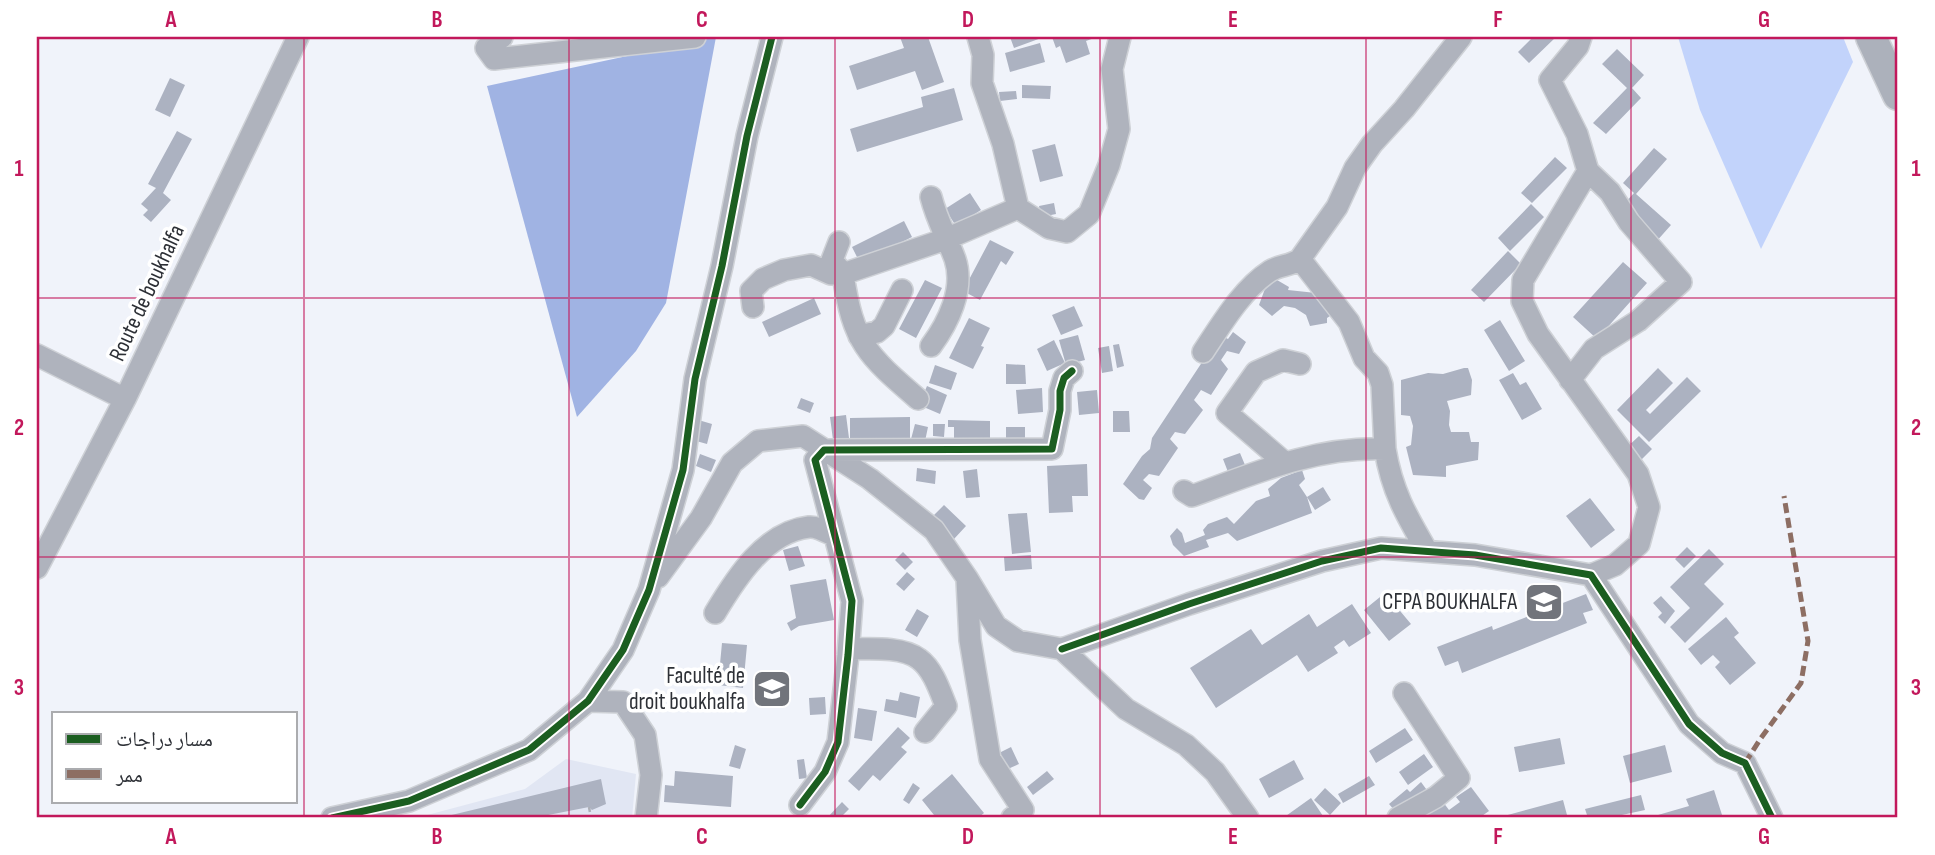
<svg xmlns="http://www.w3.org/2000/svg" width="1935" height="855" viewBox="0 0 1935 855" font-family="'Sofia Sans Condensed','Noto Naskh Arabic',sans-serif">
<rect width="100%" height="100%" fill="#f0f3fa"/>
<path fill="#e1e6f3" d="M566 759 636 774 632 818H416L525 789Z"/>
<path fill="#c2d3fb" d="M1678 37H1843L1853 62 1761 249 1700 110Z"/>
<path fill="#a0b3e3" d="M716 37 666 303 636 351 577 417 487 86Z"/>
<path fill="#acb2c1" d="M900 37H928L944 82 922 90 915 71 857 90 849 66 904 48Z
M1010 37H1044L1014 48Z
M1052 37H1097L1086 41 1090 54 1066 63 1060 46 1056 48Z
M1533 37H1556L1529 63 1518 52Z
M1040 43 1045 62 1010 72 1005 53Z
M1617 49 1644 75 1632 88 1641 98 1606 134 1593 123 1627 88 1602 64Z
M170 78 185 85 170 117 155 110Z
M1022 85 1051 86 1050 99 1022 98Z
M954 88 963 120 857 152 850 129 923 107 921 97Z
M1016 91 1017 99 1000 101 999 92Z
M177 131 192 139 163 193 171 200 151 222 143 215 148 210 141 204 156 188 148 184Z
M1055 144 1063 176 1040 182 1032 150Z
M1654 148 1667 159 1636 194 1671 225 1655 243 1623 205 1634 193 1623 183Z
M1555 157 1567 168 1532 203 1521 193Z
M970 193 981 210 956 226 945 209Z
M1054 203 1056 214 1041 217 1039 206Z
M1531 204 1544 217 1510 251 1498 238Z
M904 221 912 237 860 263 852 247Z
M990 240 1014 252 1006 265 1001 261 980 300 963 291Z
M1508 251 1521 264 1484 302 1471 290Z
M1623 262 1647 283 1597 339 1573 317Z
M925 280 942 288 916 338 899 329Z
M1277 280 1289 287 1288 290 1316 293 1327 303 1330 316 1327 318V323L1310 326 1306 315 1295 308 1284 306 1272 316 1259 305 1266 286Z
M814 298 821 314 769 337 762 322Z
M1074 306 1083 326 1061 335 1052 315Z
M969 318 990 328 981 346 984 347 973 369 949 358Z
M1500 320 1525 361 1509 371 1484 330Z
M1233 332 1246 342 1239 354 1227 351 1221 360 1228 369 1211 395 1201 390 1194 400 1203 410 1185 434 1175 432 1170 439 1178 448 1159 476 1149 474 1143 480 1152 488 1144 500 1139 499 1123 484 1142 456 1150 449 1152 438 1220 335 1228 339Z
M1078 335 1085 360 1066 365 1059 340Z
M1054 340 1065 363 1047 371 1037 349Z
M1119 344 1124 366 1117 368 1113 345Z
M1109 346 1113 371 1102 373 1098 348Z
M1006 364 1025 365 1026 384H1006Z
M935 365 957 373 951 390 929 383Z
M1464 368H1468L1472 380 1471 395 1447 401 1450 411 1449 425 1451 432H1469L1471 442H1479L1478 460 1446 466V477L1413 475 1406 447 1411 445 1413 426 1410 416 1401 415V380L1428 373 1443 374Z
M1658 368 1673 383 1646 410 1650 414 1687 377 1701 391 1649 442 1617 410Z
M1513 373 1520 385 1526 382 1542 409 1522 420 1499 380Z
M927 386 947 395 940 414 919 405Z
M1042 388 1043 412 1018 414 1016 390Z
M1097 390 1099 413 1079 415 1077 392Z
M801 398 814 403 810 413 797 408Z
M1113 411H1129L1130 432H1113Z
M846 415 849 438 833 440 830 417Z
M910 417V443L915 424 928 427 924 446H871V438H850V418Z
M695 419 712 424 707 444 689 439Z
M948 420 990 421V444L954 443V427H948Z
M933 424H945L944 437 933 436Z
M1006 427H1025V445H1006Z
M1639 436 1652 449 1637 464 1623 451Z
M1240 453 1245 465 1228 472 1223 459Z
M700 454 716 460 711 472 696 466Z
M1087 464 1088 496H1072L1073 512 1049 513 1047 466Z
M917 468 936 471 935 484 916 481Z
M977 469 980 497 966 498 963 471Z
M1302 470 1305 479 1299 485 1307 497 1323 487 1331 500 1315 510 1307 497 1312 513 1237 541 1228 533 1206 540 1209 547 1184 556 1173 545 1170 536 1177 528 1182 533 1185 543 1205 535 1203 530 1208 524 1227 517 1234 524 1256 501 1270 496 1268 489 1281 478Z
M1590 498 1615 530 1591 548 1566 516Z
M944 505 966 526 954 539 931 518Z
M1027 513 1031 552 1012 554 1008 514Z
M798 546 805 566 789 571 783 550Z
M1687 547 1696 556 1684 568 1675 559Z
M1709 549 1724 564 1704 584 1724 604 1685 643 1670 627 1690 608 1670 587Z
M903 552 913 562 905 570 895 560Z
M1031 555 1032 569 1005 571 1004 557Z
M907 572 915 579 904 591 896 584Z
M826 579 834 620 799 626 791 631 787 623 796 618 790 585Z
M1385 593 1411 624 1389 641 1364 610Z
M1586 594 1593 610 1583 613 1587 623 1462 673 1458 661 1445 666 1437 647 1492 626 1493 630Z
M1661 596 1675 611 1665 624 1658 617 1662 613 1653 603Z
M1352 604 1371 633 1349 647 1344 640 1334 647 1338 653 1308 672 1297 655 1216 708 1190 668 1251 629 1262 645 1309 614 1317 627Z
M917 609 929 616 917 637 905 630Z
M1726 617 1739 633 1734 637 1756 663 1730 685 1715 667 1720 662 1713 655 1701 665 1688 649Z
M722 643 747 645 743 688 718 685Z
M900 692 920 697 916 718 884 711 886 699 898 701Z
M825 697 826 714 810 715 809 698Z
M858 708 877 711 872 741 854 738Z
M898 727 910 738 901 747 907 752 880 781 873 775 859 791 848 781Z
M1405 728 1413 740 1376 763 1369 751Z
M1560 738 1565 764 1519 772 1514 747Z
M735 745 746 749 740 769 729 766Z
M1665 745 1672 772 1630 783 1623 756Z
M1011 747 1019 764 1001 772 993 756Z
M1424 754 1433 767 1408 785 1399 772Z
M804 759 807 778 799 779 797 760Z
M1294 760 1304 779 1269 798 1259 779Z
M675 771 733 776 731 807 664 802 665 785 674 786Z
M1047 771 1054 779 1033 795 1027 787Z
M952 774 984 813 978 818H930L934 815 922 800Z
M1369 776 1375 785 1343 803 1338 794Z
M601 779 606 804 592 810 589 807 533 818H439Z
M1421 782 1429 793 1400 817 1389 804 1407 789 1410 792Z
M913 783 920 788 909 804 903 800Z
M1471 787 1489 811 1479 818H1428L1426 815 1443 802 1449 810 1460 802 1456 797Z
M1325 788 1341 803 1330 815 1314 800Z
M1714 790 1723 818H1659L1658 815 1689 806 1686 799Z
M1641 795 1645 810 1608 818H1588L1585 809Z
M1311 798 1323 816 1320 818H1283Z
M1563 800 1567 815 1555 818H1504V816Z
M842 802 849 809 840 818H827Z"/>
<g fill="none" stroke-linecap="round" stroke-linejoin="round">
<g stroke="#ced1d6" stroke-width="24">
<path id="minor" d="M502 37 486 48 494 59 695 37
M978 37 983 55 982 83 1003 144 1018 208 1049 228 1067 232 1089 214 1109 165 1119 129 1112 69 1120 37
M1581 37 1578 46 1550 80 1577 134 1588 171 1523 280 1522 301 1538 334 1638 474 1649 507 1639 544 1615 565 1591 575
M753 307 751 291 763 279 784 270 811 265 831 274H843L832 260 839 242
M859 336 877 332 884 326 902 290
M931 346C948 323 965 289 955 259 947 237 937 221 931 197
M1203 352C1221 325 1242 289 1270 271 1280 265 1291 266 1300 259
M37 355 125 399
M1570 380 1594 349 1638 321 1681 282 1629 222 1610 192 1588 171
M918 399C867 355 853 343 843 274L946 239 1018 208
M1385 449 1382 385 1378 373 1364 358 1349 322 1300 259 1337 207 1355 168 1372 144 1404 109 1461 37
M1284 462 1227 413 1256 372 1283 360 1300 364
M1184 491 1192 496C1255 473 1317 446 1385 449 1392 491 1406 515 1427 551
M37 568 125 399 298 37
M658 577 701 518 732 463 758 441 803 436 870 479 934 530 967 578 996 626 1018 641 1062 649 1126 709 1186 745 1215 772 1248 818
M967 580 970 640 990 759 1023 810 1012 818
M715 613C736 578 765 532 809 527 817 526 828 533 835 536
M849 649C869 649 902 646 919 659 933 669 940 691 946 706L925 732
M1062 649 1189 604 1322 561 1381 548 1475 555 1591 575 1689 724 1722 753 1745 763 1772 818
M588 701 623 702 645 735 651 775 646 818
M800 805 825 772 838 742 848 655 852 601 815 460 824 450 1052 449 1060 410V391L1064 378 1072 371
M332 818 409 801 529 750 588 701 623 650 649 590 683 470 695 379 722 266 747 136 772 37
M1398 818 1436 797 1459 778 1404 693"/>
</g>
<g stroke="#ced1d6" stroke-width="33">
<path id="highway" d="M1871 37 1898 95"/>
</g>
<path stroke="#acafb7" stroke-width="2.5" stroke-dasharray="5 3.5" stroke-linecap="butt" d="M589 807 591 818"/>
<use href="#minor" stroke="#afb3bd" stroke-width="21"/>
<use href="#highway" stroke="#acb1bb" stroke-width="30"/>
<path stroke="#8d6e63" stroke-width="5" stroke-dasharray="10 5" stroke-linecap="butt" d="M1745 763 1761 738 1801 683 1808 641 1784 496"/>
<g stroke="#fff" stroke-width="11">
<path id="cycleway" d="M1062 649 1189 604 1322 561 1381 548 1475 555 1591 575 1689 724 1722 753 1745 763 1772 818
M800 805 825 772 838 742 848 655 852 601 815 460 824 450 1052 449 1060 410V391L1064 378 1072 371
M332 818 409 801 529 750 588 701 623 650 649 590 683 470 695 379 722 266 747 136 772 37"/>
</g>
<use href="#cycleway" stroke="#1b5e20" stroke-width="7"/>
</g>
<path fill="none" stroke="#c2185b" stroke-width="2" stroke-opacity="0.55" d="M304 37V818M569 37V818M835 37V818M1100 37V818M1366 37V818M1631 37V818M37 298H1898M37 557H1898"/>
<defs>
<g id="university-square" transform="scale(2.0125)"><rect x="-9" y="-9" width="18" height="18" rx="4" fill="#71747b" stroke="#fff"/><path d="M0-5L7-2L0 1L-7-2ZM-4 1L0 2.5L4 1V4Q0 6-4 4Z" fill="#fff"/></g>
<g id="school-square" transform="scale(2.0125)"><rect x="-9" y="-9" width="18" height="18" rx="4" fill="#71747b" stroke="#fff"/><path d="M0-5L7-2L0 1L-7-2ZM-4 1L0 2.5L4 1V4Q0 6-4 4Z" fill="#fff"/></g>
</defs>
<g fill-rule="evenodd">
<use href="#university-square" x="1544" y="602"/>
<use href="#school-square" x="772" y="689"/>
</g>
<g text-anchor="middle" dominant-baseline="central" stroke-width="7" stroke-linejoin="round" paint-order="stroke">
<g font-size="23" fill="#2d3036" stroke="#fff">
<text transform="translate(147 293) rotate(-65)">Route de boukhalfa</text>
</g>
<g font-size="23" fill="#2d3036" stroke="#fff" text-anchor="end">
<text x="1517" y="602">CFPA BOUKHALFA</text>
<text x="745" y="676">Faculté de<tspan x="745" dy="26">droit boukhalfa</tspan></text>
</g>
</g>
<rect width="1935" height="855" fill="none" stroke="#ffffff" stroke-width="77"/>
<rect x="52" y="712" width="245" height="91" fill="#ffffff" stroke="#abacaf" stroke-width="2"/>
<rect x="66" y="734" width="35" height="10" fill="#1b5e20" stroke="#abacaf" stroke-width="2"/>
<text x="116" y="746" font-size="21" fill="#2d3036">مسار دراجات</text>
<rect x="66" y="769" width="35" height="10" fill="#8d6e63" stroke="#abacaf" stroke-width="2"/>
<text x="116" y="782" font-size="21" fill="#2d3036">ممر</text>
<rect x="38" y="38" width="1858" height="778" fill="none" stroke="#c2185b" stroke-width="2.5"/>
<g font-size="23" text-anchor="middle" font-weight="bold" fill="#c2185b">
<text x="171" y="27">A</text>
<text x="437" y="27">B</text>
<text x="702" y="27">C</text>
<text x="968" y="27">D</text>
<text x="1233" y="27">E</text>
<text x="1498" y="27">F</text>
<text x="1764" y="27">G</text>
<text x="19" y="176">1</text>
<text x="1916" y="176">1</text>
<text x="19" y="435">2</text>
<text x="1916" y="435">2</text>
<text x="19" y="695">3</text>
<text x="1916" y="695">3</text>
<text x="171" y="844">A</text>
<text x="437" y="844">B</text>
<text x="702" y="844">C</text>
<text x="968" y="844">D</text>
<text x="1233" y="844">E</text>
<text x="1498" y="844">F</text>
<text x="1764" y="844">G</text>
</g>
</svg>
